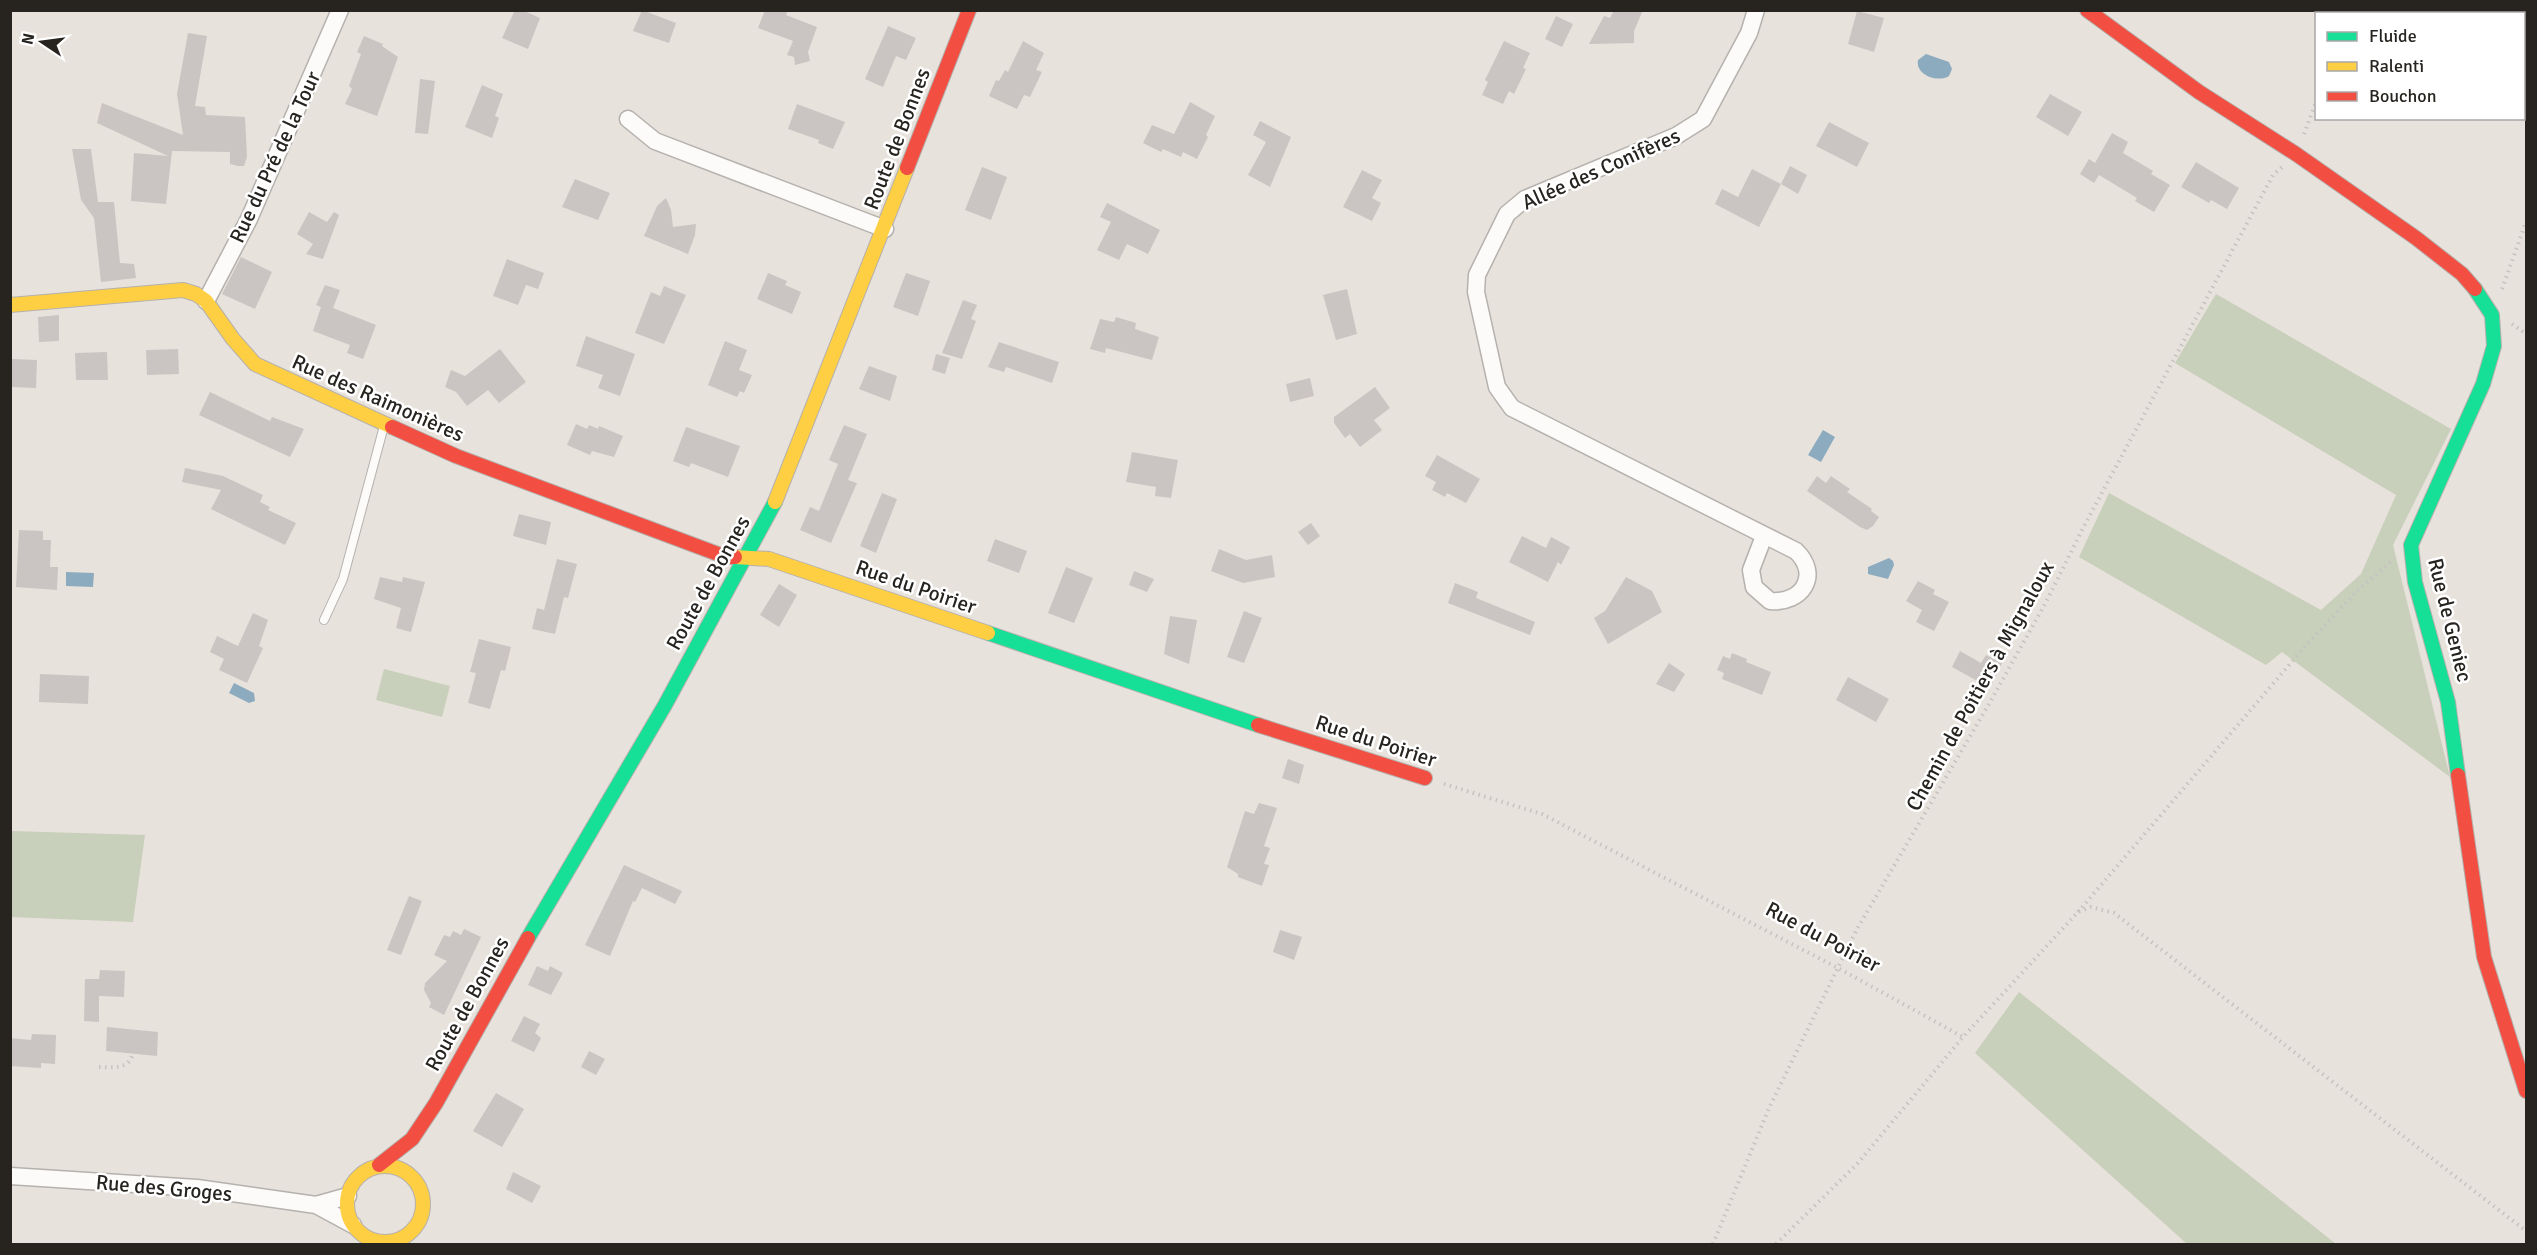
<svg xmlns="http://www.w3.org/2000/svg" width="2537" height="1255" viewBox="0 0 2537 1255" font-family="Signika,sans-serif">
<rect width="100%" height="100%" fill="#e8e2dc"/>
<path fill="#c8cfba" d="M2216 294 2451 429 2393 545 2450 777 2282 652 2266 665 2079 557 2109 493 2321 610 2361 574 2396 495 2175 363Z
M384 669 450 686 442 717 376 700Z
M11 831 145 835 133 922 11 917Z
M2019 992 2336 1244H2187L1975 1053Z"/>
<path fill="#8dabbf" d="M1926 54 1949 62 1952 69 1949 76C1938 83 1915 75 1918 60Z
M1823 430 1835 437 1821 462 1808 455Z
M1889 558 1893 561 1894 565 1888 579 1868 574V567Z
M66 572 94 573 93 587 66 586Z
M234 683 254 693 255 701 249 703 229 693Z"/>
<path fill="#cac5c2" d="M515 10H522L540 18 528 49 502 38Z
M642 10 676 23 669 43 633 31Z
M765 10H788L786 15 817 27 808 52 810 61 795 65 794 57 787 55 793 41 758 28Z
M1614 10H1643L1634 31V43L1589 44 1604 16 1610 18Z
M1857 11 1884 18 1874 52 1848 44Z
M1556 16 1573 24 1562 47 1545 39Z
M888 26 916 38 906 60 896 56 883 87 865 79Z
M188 33 207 36 195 106 205 107 206 115 245 117 247 157 244 166H238L230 164V152L172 151 166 204 131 201 134 153 168 156 97 123 102 103 183 135 177 94Z
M364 36 383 44 382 46 398 57 377 116 345 104 352 89 349 86 361 54 357 52Z
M1023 41 1044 53 1036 70 1042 72 1030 97 1024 95 1017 109 989 96 996 80 999 81 1005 70 1008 72Z
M1504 41 1530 53 1523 68 1526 69 1514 94 1509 91 1503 104 1482 95 1488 82 1485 80Z
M420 79 435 81 428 134 415 133Z
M482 85 503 94 495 116 499 118 492 138 465 127Z
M2050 94 2082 112 2068 136 2036 117Z
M1190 102 1215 116 1206 135 1208 137 1197 159 1183 152 1181 157 1163 149 1161 152 1143 143 1152 125 1174 134Z
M797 104 845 122 833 149 818 143 819 140 788 129Z
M1260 121 1291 137 1270 187 1248 175 1266 142 1253 135Z
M1829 122 1869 143 1857 167 1816 146Z
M2112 133 2128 142 2123 153 2153 171 2151 174 2170 185 2154 212 2135 201 2137 198 2099 175 2094 183 2080 174 2089 159 2095 163Z
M72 149H91L98 202H114L120 263 134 264 136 278 101 282 94 218 81 200Z
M2196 162 2239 188 2227 209 2211 200 2209 203 2181 187Z
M1790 166 1807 175 1798 194 1781 184 1759 227 1715 204 1722 189 1738 197 1752 169 1781 184Z
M982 167 1007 177 991 220 965 210Z
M1362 170 1382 180 1372 198 1381 203 1372 221 1343 207Z
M575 179 610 193 598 220 562 207Z
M666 198 671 210 673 227 696 224 695 235 688 254 644 236 657 206Z
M1107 203 1160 230 1148 254 1127 244 1119 260 1097 250 1111 222 1100 217Z
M309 212 327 222 334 212 339 215 323 259 306 254 313 244 297 234Z
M241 257 272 272 255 309 222 294Z
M507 259 544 273 538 289 526 285 518 305 493 296Z
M768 273 787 281 785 285 801 292 792 314 757 299Z
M906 273 930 281 918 316 893 307Z
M325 285 340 290 333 308 376 325 363 359 347 353 350 345 313 331 321 307 316 305Z
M664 286 686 295 664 344 635 333 651 292 660 296Z
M1347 289 1357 334 1336 340 1323 295Z
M963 300 977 305 971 319 976 321 962 359 942 353Z
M59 315V341L39 342 38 317Z
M1116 317 1136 323 1135 329 1159 337 1152 360 1106 348 1105 353 1090 349 1100 319 1114 322Z
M586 336 635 354 620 396 598 388 603 375 576 366Z
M725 341 747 350 739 370 752 375 744 393 740 391 737 397 708 385Z
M999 342 1059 362 1052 383 1006 367 1004 372 988 367Z
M178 349 179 374 147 375 146 350Z
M500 349 526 382 499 403 488 390 467 406 456 392 445 387 451 370 465 376Z
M107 352 108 380H76L75 353Z
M936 354 950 358 945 374 932 370Z
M12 359 37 360 36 388 10 387Z
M869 366 897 376 890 401 859 389Z
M1310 378 1314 396 1290 402 1286 384Z
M1375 387 1390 408 1374 420 1382 430 1360 447 1350 434 1345 438 1334 423V417Z
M210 392 270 421 272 417 304 429 290 457 199 415Z
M576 424 587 429 589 425 598 429 599 426 623 436 614 457 592 451 590 455 567 445Z
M844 425 867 434 848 480 857 483 831 543 800 530 810 507 819 511 838 464 829 460Z
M686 427 740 446 728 477 691 463 689 467 673 461Z
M1132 452 1178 460 1171 498 1155 496 1156 487 1126 482Z
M1437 455 1480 479 1466 503 1447 493 1445 497 1432 490 1436 482 1425 476Z
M185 468 223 476 263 495 260 502 270 507 268 510 296 523 285 545 211 509 221 490 182 482Z
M1817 476 1826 483 1831 476 1850 489 1847 492 1872 509 1871 511 1879 517 1873 526 1867 530 1860 527 1807 491Z
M882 493 897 499 876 553 860 546Z
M519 514 551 522 546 545 513 536Z
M1311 523 1320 536 1308 545 1298 532Z
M19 530 43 531V540H51L50 567H58L57 590 16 587Z
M1522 536 1546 548 1551 537 1570 547 1561 565 1558 562 1548 582 1509 562Z
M995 539 1027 551 1019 573 987 561Z
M1219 549 1246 560 1272 555 1275 577 1243 583 1211 571Z
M557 559 577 564 568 598 564 597 555 634 532 629 537 608 544 610Z
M1066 567 1093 578 1074 623 1048 613Z
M1134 571 1154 579 1147 592 1129 585Z
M380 577 402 582 403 577 425 582 411 632 396 628 401 608 374 599Z
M1626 577 1652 591 1662 612 1608 644 1594 618 1605 611Z
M1918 581 1935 590 1933 594 1949 602 1934 631 1916 622 1922 610 1906 601Z
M1455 583 1478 592 1476 598 1535 622 1530 635 1448 603Z
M779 584 797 595 779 627 760 615Z
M1244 611 1262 618 1244 663 1227 657Z
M253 613 268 620 259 646 263 648 247 683 219 670 224 659 210 652 217 636 238 646Z
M1170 616 1197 620 1189 664 1164 654Z
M479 639 511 647 505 671 501 670 490 709 468 703 476 673 470 672Z
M1960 651 1981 663 1986 655 2002 663 1990 688 1952 667Z
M1732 653 1747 659 1746 662 1771 672 1762 695 1722 679 1724 673 1717 670 1723 656 1730 659Z
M1669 663 1685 674 1674 692 1656 684Z
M40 674 89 676 88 704 39 702Z
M1848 677 1889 699 1876 722 1836 700Z
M1288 759 1304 765 1299 784 1282 778Z
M1259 803 1277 808 1264 846 1270 848 1264 864 1269 865 1262 886 1238 877V874L1227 867 1245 811 1254 814Z
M624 865 682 891 675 904 642 888 635 902 633 901 610 956 585 945Z
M409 896 422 901 401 955 387 950Z
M464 929 481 937 444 1015 429 1007 431 1003 424 990 425 983 447 961 434 955 444 935 450 937 453 931 461 935Z
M1280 930 1302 937 1294 960 1273 952Z
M537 966 548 971 550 966 563 973 551 995 528 985Z
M100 970 125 971 124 997 99 996V1022L84 1021 85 979H99Z
M524 1016 540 1024 535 1033 541 1038 534 1052 511 1041Z
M107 1027 158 1032 157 1056 106 1051Z
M32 1034 56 1035 55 1064 41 1063V1068L10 1066V1038L31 1040Z
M589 1051 605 1059 596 1075 581 1067Z
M496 1093 524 1109 502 1147 473 1131Z
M513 1172 541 1186 532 1203 506 1189Z"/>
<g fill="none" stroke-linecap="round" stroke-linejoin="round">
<g stroke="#b5b1ad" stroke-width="10">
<path id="lane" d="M324 620 343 579 384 426"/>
</g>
<g stroke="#b5b1ad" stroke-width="19">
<path id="street" d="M1756 10 1749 33 1703 119 1676 136 1525 199 1507 214 1477 275 1476 292 1497 387 1512 408 1796 551C1821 575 1802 604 1770 601L1754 587 1751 570 1764 536
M628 119 655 141 885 229
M206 301 249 219 340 10
M10 1176 197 1188 316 1205 353 1225
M316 1205 348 1196"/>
</g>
<g stroke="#b5b1ad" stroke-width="16">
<path id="fast" d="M988 633 1258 725
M2458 775 2448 702 2415 582 2411 545 2483 384 2494 346 2492 315 2475 289
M528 938 665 705 775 502"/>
</g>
<g stroke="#b5b1ad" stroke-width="16">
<path id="slow" d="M10 305 183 290 196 294 206 301 233 339 255 364 392 427
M775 502 907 168
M735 557 769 559 988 633
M347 1204a38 38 0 1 1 76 0a38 38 0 1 1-76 0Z"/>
</g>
<g stroke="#b5b1ad" stroke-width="16">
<path id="jam" d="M2087 10 2199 92 2296 154 2416 238 2462 274 2475 289
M907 168 969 10
M392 427 456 456 726 557H735
M1258 725 1425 778
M2458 775 2484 957 2526 1091
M379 1165 412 1139 436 1103 528 938"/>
</g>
<path stroke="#c5c3c1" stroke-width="4" stroke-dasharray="1.5 4.5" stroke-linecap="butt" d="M2352 14 2353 10
M2304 134 2316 102
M2502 289 2526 222
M2512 324 2526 334
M1444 784 1542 814 1838 968 1963 1037
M2078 912 2307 644 2360 588 2393 560
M99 1067C112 1067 127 1070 132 1056
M1713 1244 1769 1108 1857 929 1989 704 2045 604 2083 528 2273 175 2282 167
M1776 1244 1858 1163 1963 1037 2078 912 2091 907 2114 913 2526 1231"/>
<use href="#lane" stroke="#fcfbfa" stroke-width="8"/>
<use href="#street" stroke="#fcfbfa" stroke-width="16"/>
<use href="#fast" stroke="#16e098" stroke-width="14"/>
<use href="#slow" stroke="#ffcf43" stroke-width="14"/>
<use href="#jam" stroke="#f24e42" stroke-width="14"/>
</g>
<g text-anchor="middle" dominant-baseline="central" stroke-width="5" stroke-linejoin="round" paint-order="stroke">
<g font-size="21" fill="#272420" stroke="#fff">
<text transform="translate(897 139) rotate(-69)">Route de Bonnes</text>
<text transform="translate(275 157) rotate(-65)">Rue du Pré de la Tour</text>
<text transform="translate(1601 169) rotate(-24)">Allée des Conifères</text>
<text transform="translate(378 398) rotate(24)">Rue des Raimonières</text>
<text transform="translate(708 583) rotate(-61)">Route de Bonnes</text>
<text transform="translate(916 587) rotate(19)">Rue du Poirier</text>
<text transform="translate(2450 620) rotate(76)">Rue de Geniec</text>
<text transform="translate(1980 686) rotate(-61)">Chemin de Poitiers à Mignaloux</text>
<text transform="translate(1376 741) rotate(18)">Rue du Poirier</text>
<text transform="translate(1823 937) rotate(28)">Rue du Poirier</text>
<text transform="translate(467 1004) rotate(-61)">Route de Bonnes</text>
<text transform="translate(164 1188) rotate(5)">Rue des Groges</text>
</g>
</g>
<rect width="2537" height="1255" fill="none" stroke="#272420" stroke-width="24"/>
<rect x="2315" y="12" width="210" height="108" fill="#ffffff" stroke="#a9a7a6" stroke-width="1.5"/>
<rect x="2327" y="32" width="30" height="9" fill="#16e098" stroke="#a9a7a6" stroke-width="1.5"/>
<text x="2369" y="42" font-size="18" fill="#272420">Fluide</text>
<rect x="2327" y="62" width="30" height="9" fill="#ffcf43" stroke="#a9a7a6" stroke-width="1.5"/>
<text x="2369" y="72" font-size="18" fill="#272420">Ralenti</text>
<rect x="2327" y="92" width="30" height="9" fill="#f24e42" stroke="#a9a7a6" stroke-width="1.5"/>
<text x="2369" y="102" font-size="18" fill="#272420">Bouchon</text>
<g transform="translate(42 42) rotate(283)" stroke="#ffffff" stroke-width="4.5" paint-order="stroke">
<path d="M0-4.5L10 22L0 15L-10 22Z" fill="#272420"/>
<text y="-9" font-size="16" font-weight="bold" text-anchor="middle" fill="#272420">N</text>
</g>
</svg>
